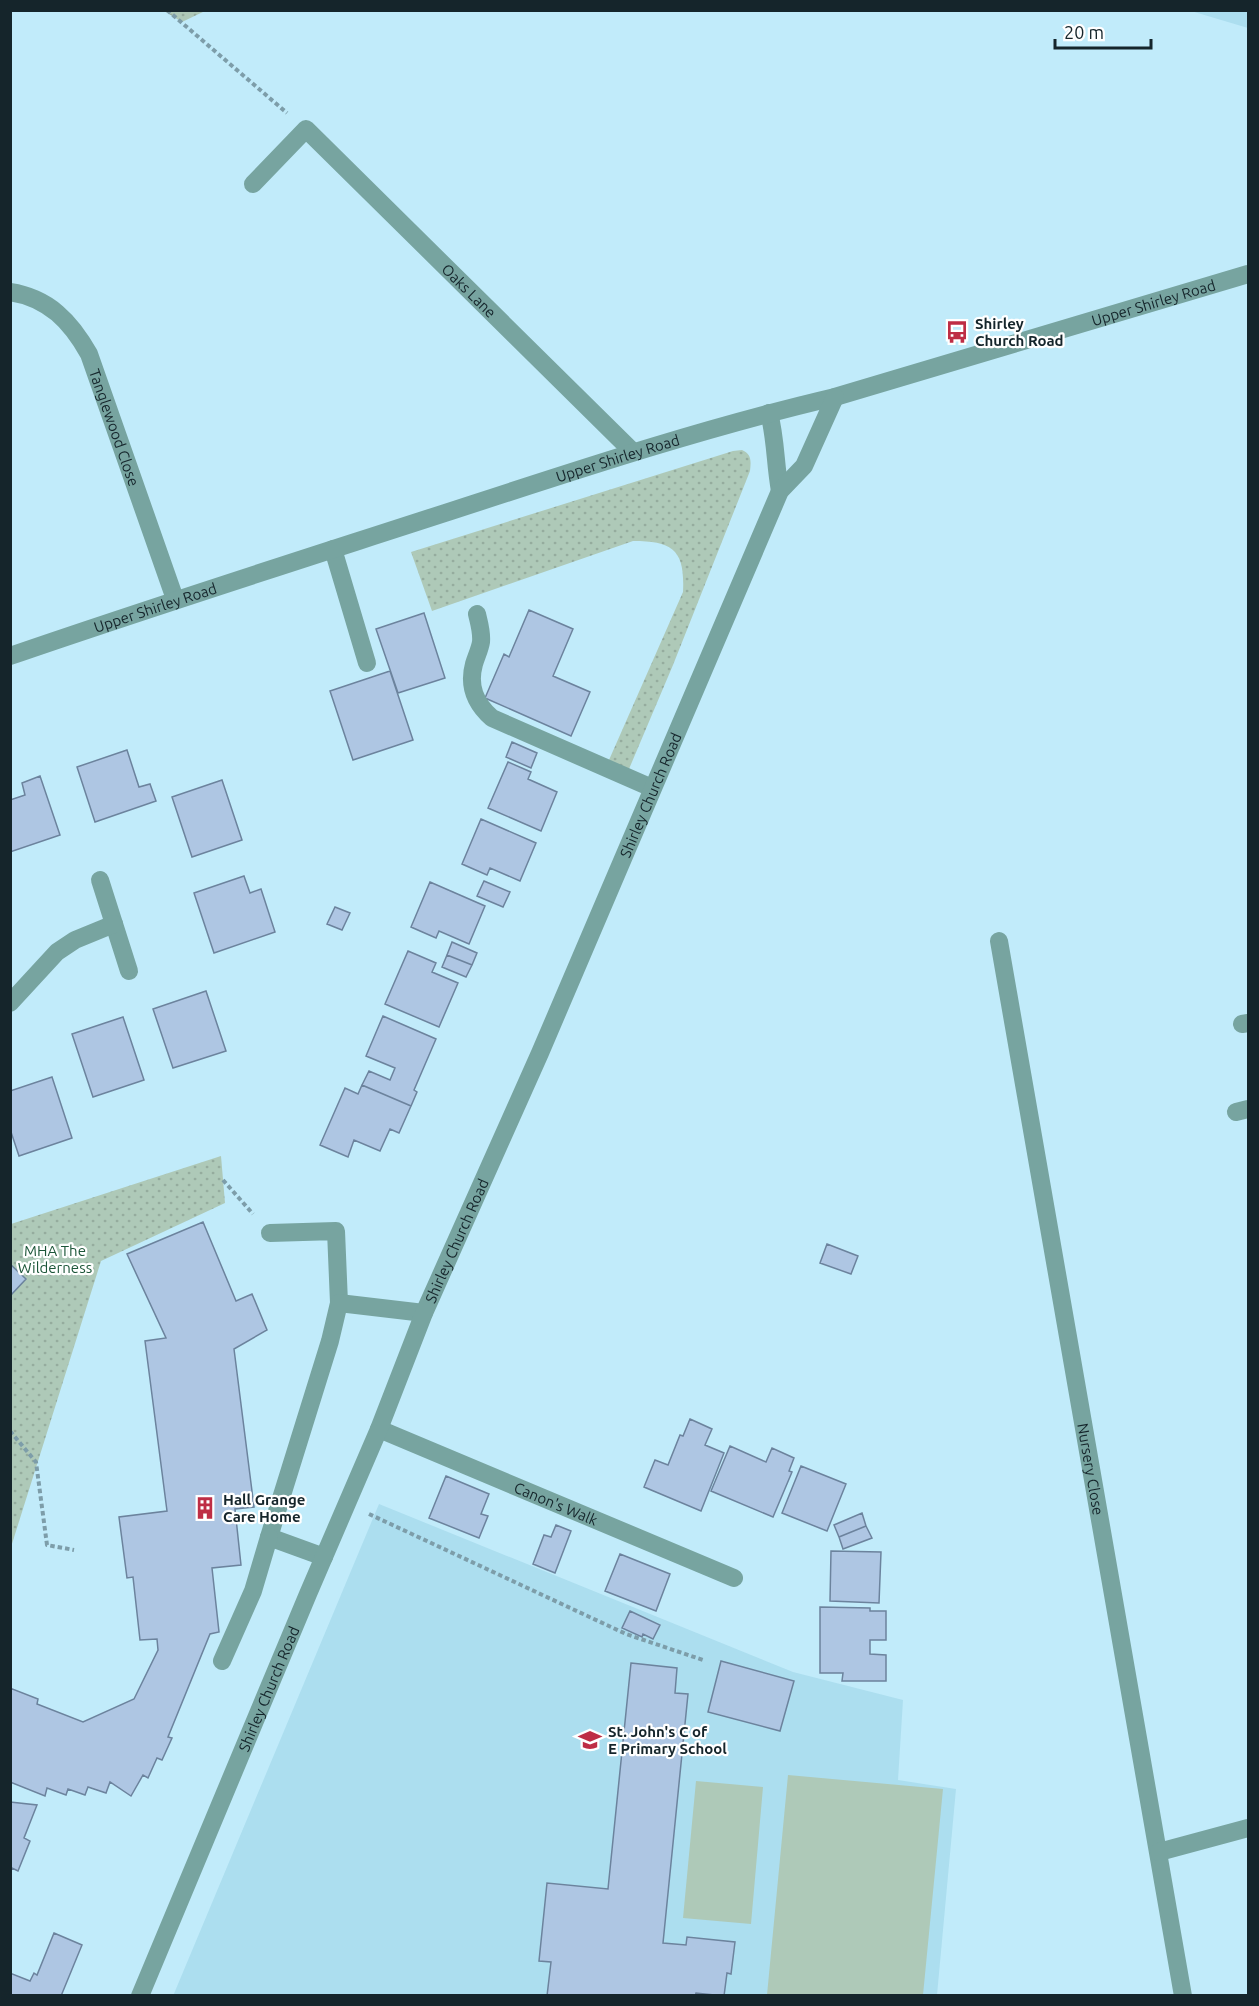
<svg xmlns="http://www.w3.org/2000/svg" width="1259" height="2006" viewBox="0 0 1259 2006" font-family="Ubuntu,sans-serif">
<defs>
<pattern id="grass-dots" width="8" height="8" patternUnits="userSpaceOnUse" patternTransform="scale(1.5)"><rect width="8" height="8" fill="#aec9b8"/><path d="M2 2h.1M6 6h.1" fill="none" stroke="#95ac9e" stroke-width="1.8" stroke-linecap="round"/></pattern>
</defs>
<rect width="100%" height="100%" fill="#c1ebfa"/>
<path fill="#acdeef" d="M1191 11H1248V28Z
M379 1504 793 1672 903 1700 898 1780 956 1789 937 1995 173 1996Z"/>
<path fill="url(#grass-dots)" d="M164 11H205L182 22Z
M742 450C752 454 751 462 750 471L673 665 629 769 609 760 683 592C685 551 674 541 633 541L432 611 411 552 733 451Z
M221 1156 225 1203 101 1261 11 1547V1224Z"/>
<path fill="#aec9b8" d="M788 1775 943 1789 923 1995H767Z
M696 1781 763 1787 751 1924 683 1918Z"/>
<path fill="#aec6e3" stroke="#6c839d" stroke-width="1.5" d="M529 610 573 629 553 676 590 692 571 736 485 698 504 654 509 657Z
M424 613 445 678 398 693 376 629Z
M390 671 413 740 353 760 330 691Z
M512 742 537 753 531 768 506 757Z
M127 750 139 787 150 784 156 801 95 822 77 767Z
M508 762 531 772 528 779 557 792 541 831 488 808Z
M40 776 60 835 10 852V800L25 795 22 783Z
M222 780 242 840 192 857 172 797Z
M481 819 536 843 520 881 490 868 487 875 462 864Z
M244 876 250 893 261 889 275 932 214 953 194 893Z
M484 881 510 892 503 907 477 896Z
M430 882 485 906 469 944 439 931 436 938 411 927Z
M335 907 350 913 342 930 327 924Z
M452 942 477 953 472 965 447 955Z
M408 951 436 963 432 972 458 983 439 1027 385 1004Z
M447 955 472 965 466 977 442 967Z
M206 991 226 1051 173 1068 153 1009Z
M383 1016 436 1039 414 1090 417 1092 411 1106 362 1085 369 1071 390 1080 395 1068 366 1056Z
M123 1017 144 1080 93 1097 72 1034Z
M52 1077 72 1138 19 1156 10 1129V1091Z
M362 1085 411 1106 399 1133 390 1129 380 1151 354 1140 348 1157 320 1145 345 1088 358 1094Z
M203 1222 236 1301 252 1294 267 1330 234 1349 254 1507 235 1509 241 1565 212 1568 219 1632 210 1634 168 1737 172 1738 162 1760 157 1758 148 1778 143 1775 131 1796 110 1782 106 1793 88 1787 85 1795 68 1789 66 1795 47 1788 45 1796 10 1782V1688L38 1699 37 1704 83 1722 134 1699 158 1650 157 1639 140 1640 133 1577 127 1578 119 1517 167 1511 145 1341 166 1338 127 1254Z
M827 1244 858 1256 851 1274 820 1263Z
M10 1264 26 1279 10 1296Z
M690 1419 712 1429 705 1445 724 1453 701 1511 644 1487 655 1460 668 1465 680 1435 683 1436Z
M730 1446 766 1462 772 1448 794 1458 789 1471 792 1472 773 1517 711 1491Z
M801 1466 846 1484 827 1531 782 1513Z
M446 1476 489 1494 481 1514 488 1516 479 1538 429 1518Z
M862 1513 866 1526 839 1537 834 1525Z
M556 1525 571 1531 555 1573 533 1564 544 1535 551 1537Z
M866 1526 872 1538 843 1549 839 1537Z
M831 1551 881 1552 879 1603 830 1601Z
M620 1554 670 1574 656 1611 605 1591Z
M820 1607 870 1608V1611H886V1640H870V1654L886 1655V1681H842L843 1673H820Z
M630 1611 660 1625 653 1639 643 1634 642 1637 622 1628Z
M721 1661 794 1681 780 1731 708 1712Z
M631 1663 677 1668 675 1693 688 1694 663 1943 686 1945 687 1937 735 1942 731 1974 727 1973 724 1996 696 1993 695 1996H547L551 1962 539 1961 547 1883 608 1889Z
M10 1802 37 1805 24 1838 30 1841 18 1871 12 1868 10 1872Z
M54 1933 82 1945 61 1996H10V1973L30 1981 34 1973 37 1975Z"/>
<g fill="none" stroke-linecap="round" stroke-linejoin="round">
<path stroke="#7d9da9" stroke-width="4" stroke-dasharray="4.5 3" stroke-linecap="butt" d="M167 10 287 113
M223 1180 253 1214
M10 1431 36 1462 47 1545 74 1550
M369 1514 626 1634 703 1660"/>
<g stroke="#77a4a0" stroke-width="18">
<path id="s1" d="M253 184 306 129 633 452"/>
<path id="s2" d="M10 292C49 298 71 322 89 354L175 599"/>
<path d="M769 413C776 439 775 464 780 491"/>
<path d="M333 549 367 663"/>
<path d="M477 614C479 623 482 632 481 642 480 649 476 657 474 664 468 686 475 703 492 718L652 788"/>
<path id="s3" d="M10 656C155 606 300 560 445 513 574 471 703 428 835 397L1248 274"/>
<path d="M100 880 129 971"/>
<path id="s4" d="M999 941 1183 1996"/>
<path d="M10 1003 57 952 75 940 114 924"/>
<path d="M1242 1024 1248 1023"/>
<path d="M1236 1112 1248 1109"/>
<path d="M270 1233 336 1231 339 1303"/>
<path id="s5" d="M379 1429 734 1578"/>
<path d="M324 1557 269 1537 330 1341 339 1303 424 1313"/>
<path d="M222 1661 253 1591 269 1537"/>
<path d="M1159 1852 1248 1828"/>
<path id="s6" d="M140 1996 308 1594 379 1429 424 1313 540 1053 780 491 804 466 835 397"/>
</g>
</g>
<defs>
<g id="bus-bare" transform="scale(1.8)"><path d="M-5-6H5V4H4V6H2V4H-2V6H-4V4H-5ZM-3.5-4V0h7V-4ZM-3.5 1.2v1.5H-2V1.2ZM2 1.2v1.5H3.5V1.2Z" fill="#be2d45" stroke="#fff" stroke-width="2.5" paint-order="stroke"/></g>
<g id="building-bare" transform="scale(1.8)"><path d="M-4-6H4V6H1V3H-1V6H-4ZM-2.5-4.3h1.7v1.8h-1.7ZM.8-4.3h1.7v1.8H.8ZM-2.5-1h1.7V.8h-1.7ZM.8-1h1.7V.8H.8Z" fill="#be2d45" stroke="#fff" stroke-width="2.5" paint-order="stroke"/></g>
<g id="school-bare" transform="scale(1.8)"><path d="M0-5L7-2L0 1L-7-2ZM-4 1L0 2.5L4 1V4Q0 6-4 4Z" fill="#be2d45" stroke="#fff" stroke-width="2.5" paint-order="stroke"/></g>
</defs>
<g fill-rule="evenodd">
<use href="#bus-bare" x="957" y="332"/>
<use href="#building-bare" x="205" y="1508"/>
<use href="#school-bare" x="590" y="1740"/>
</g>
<g text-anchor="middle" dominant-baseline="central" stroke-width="4.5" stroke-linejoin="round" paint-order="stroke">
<g font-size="15" fill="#15252b" stroke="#fff">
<text stroke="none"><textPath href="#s1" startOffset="306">Oaks Lane</textPath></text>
<text stroke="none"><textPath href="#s3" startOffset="1197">Upper Shirley Road</textPath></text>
<text stroke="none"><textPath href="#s2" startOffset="182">Tanglewood Close</textPath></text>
<text stroke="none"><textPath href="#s3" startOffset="639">Upper Shirley Road</textPath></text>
<text stroke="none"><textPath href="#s3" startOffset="153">Upper Shirley Road</textPath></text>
<text stroke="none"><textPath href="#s6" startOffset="1305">Shirley Church Road</textPath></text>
<text stroke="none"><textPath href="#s6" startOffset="819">Shirley Church Road</textPath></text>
<text stroke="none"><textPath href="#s4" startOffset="536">Nursery Close</textPath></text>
<text stroke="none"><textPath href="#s5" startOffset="192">Canon's Walk</textPath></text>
<text stroke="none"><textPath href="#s6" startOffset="333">Shirley Church Road</textPath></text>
</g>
<g font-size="15" font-weight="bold" fill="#15252b" stroke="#fff" text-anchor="start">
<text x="975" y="323">Shirley<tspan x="975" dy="17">Church Road</tspan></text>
<text x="223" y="1499">Hall Grange<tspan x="223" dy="17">Care Home</tspan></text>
<text x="608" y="1731">St. John's C of<tspan x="608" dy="17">E Primary School</tspan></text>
</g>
<g font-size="15" fill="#1c5639" stroke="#fff">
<text x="55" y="1250">MHA The<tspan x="55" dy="17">Wilderness</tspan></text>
</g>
</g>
<rect width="1259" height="2006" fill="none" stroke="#15252b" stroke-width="24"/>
<path d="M1055 39v9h96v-9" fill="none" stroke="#15252b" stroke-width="3"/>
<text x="1064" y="39" font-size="18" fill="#15252b" stroke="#ffffff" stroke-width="4.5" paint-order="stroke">20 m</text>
</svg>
